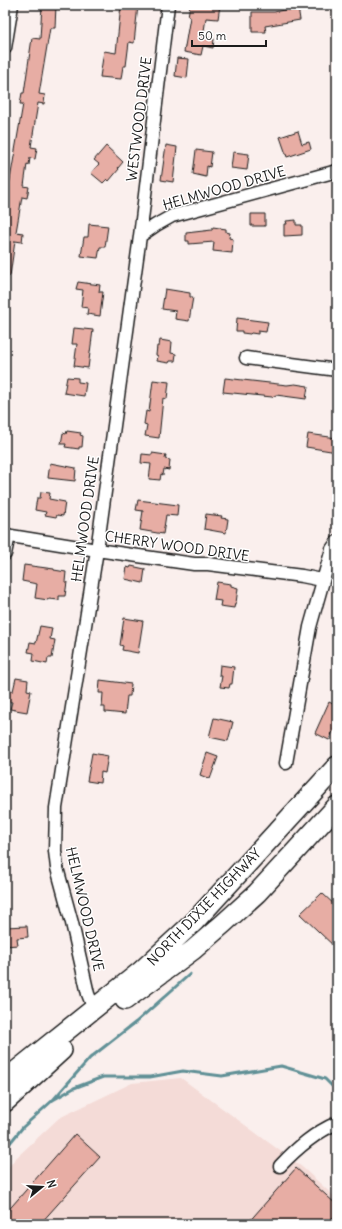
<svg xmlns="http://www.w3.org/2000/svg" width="342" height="1229" viewBox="0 0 342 1229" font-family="Delius,sans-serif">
<rect width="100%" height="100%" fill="#faefed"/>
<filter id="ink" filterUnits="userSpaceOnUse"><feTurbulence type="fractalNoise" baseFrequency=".025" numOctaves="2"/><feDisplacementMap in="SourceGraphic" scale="8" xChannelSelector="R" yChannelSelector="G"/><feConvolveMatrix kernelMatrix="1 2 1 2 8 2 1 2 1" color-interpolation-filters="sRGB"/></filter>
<g filter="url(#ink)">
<path fill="#f4dbd7" d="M181 1078 302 1167 337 1199V1224H5V1171L17 1157 59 1118 132 1083Z"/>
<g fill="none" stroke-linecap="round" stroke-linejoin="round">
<path stroke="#609096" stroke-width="3" d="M53 1100 74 1088 103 1077H150L183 1071 222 1076 281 1066 325 1079 334 1088 337 1094
M5 1149 23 1127 53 1100 90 1058 136 1022 190 974"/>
</g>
<path fill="#e7ada4" stroke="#1c1c1c" d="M42 5H56L55 28H50L39 94 45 95 44 104 38 103 31 147 37 148 35 159 30 158 29 165 27 164 24 186 29 187 27 198 22 197 16 232 23 233 22 242 15 241 10 276H5V209L23 104H20L22 93H24L32 38 40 39Z
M121 5H138L134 43 129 42 126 66H123L121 79 100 77 104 51 116 53Z
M190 5H220L218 19 206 18 203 37 214 39 213 48 203 46 201 55 184 52 190 17 188 16Z
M298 7 300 20 265 26 266 32H252V12H274Z
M177 58 189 59 187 78 175 76Z
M298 131 302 144 309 142 311 149 287 157 280 137Z
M166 145 177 147 173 182 161 180Z
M106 146 123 162 118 168 119 169 109 181 107 179 103 183 91 173 99 164 94 160Z
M196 150 212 152 210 167 207 166 206 177 193 174Z
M233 152 249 154 247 170 231 168Z
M251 214H265V226H251Z
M296 220V225H302V235L284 236V224H287L286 221Z
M89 224 108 226 105 247H100L98 258 81 256 84 237H88Z
M213 227 226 229V232L230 233 229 238 233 239 232 253 213 251 214 242 189 244V241H186V233L212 230Z
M78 282 100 285 99 292H103L100 316 87 314 88 308 81 307 83 290 76 289Z
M165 289 190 293V297H193L189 321 175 319 176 311 162 309Z
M237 318 268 322 266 332 258 331V334L251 333 250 334 242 333V331H236Z
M74 328 93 330 88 368 74 366 77 344H72Z
M160 340 172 342 171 353 176 354 175 361H170L169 363 157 361 158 356 156 355 157 346H159Z
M67 377 78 378V382L86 383 84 396 64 393Z
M225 378 287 385 295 384 308 386 306 399 276 395 272 397 223 392Z
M153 380 169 382 167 399 163 398 159 438 145 436 147 425 144 424 146 411 149 412Z
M67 431 81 433 80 435 83 436 82 447H79V449L65 447 66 444H61L63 433 66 434Z
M308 434 337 438V452L306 447Z
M152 453 166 455 165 459 170 460 169 470 164 469 163 475 161 474 160 480 149 479 151 464 141 463 142 454 152 455Z
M50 463 76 468 75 481 48 478Z
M41 492 50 493 49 499 65 502 63 516 57 515 56 517 45 515 46 512 35 510 37 498H40Z
M138 500 178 505 177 516 166 515 163 534 140 530 143 511 136 510Z
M206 514 222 516 221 518 228 519 226 533 204 529Z
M24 565 54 569V570L66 572 65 582H67L65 596H59V600L48 599V600L35 598 37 584 22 581Z
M131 566 145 569 143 583 125 579 127 567 130 568Z
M217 582 231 584V586L238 588 236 603H235L234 608 220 606 221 601 214 600Z
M124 618 143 621 138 653 122 650 123 646 120 645Z
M40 626 52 628 50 639 55 640 52 658H48L47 664 33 661 34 653 28 652 30 642 36 643Z
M220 665 234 667 232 684H230L229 688 220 687 222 676H219Z
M16 678 28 680 27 690 31 691 27 712 10 709 12 702 5 701V690L13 691Z
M100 680 131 684 130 696H127L125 714 105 712V707H102L103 693H99Z
M329 702 337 706V723L329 740 315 733Z
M214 718 233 722 228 741 209 737Z
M92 753 108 756 105 773 101 772 100 783 87 781Z
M207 753 218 757 210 779 200 775Z
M322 893 337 907V949L300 914Z
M27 926 28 937 17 938 18 945 5 946V927Z
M75 1134 100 1157 40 1224H13L5 1217V1214Z
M296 1168 337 1205V1213L327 1224H247Z"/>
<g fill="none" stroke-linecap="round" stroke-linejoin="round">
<g stroke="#1c1c1c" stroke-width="15">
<path id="minor" d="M5 48 12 5
M140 236 168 5
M246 358 337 370
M5 535 97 550 194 564H208L302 576 322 580
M5 554 9 535
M286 763 310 627 332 549 337 542
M94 1009 88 994 72 923 57 868 55 851 56 808 97 550 140 236 156 225 172 216 337 171
M280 1166C297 1148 314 1133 337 1123"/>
</g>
<g stroke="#1c1c1c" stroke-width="22">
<path id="primary" d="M125 1000 193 950 224 923 257 893 337 806
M5 1081 16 1071 141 971 194 922 337 766
M5 1102 62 1050"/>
</g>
<use href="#minor" stroke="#fff" stroke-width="12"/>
<use href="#primary" stroke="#fff" stroke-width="19"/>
</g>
</g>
<g text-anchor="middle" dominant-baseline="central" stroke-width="3" stroke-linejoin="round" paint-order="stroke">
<g font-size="14" fill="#1c1c1c" stroke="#fff">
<text transform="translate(139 119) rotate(-83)">WESTWOOD DRIVE</text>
<text transform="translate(224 188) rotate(-16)">HELMWOOD DRIVE</text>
<text transform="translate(85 519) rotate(-82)">HELMWOOD DRIVE</text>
<text transform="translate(177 546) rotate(8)">CHERRY WOOD DRIVE</text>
<text transform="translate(204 907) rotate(-46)">NORTH DIXIE HIGHWAY</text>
<text transform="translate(85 909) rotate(77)">HELMWOOD DRIVE</text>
</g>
</g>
<rect width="342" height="1229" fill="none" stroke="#fff" stroke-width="20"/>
<rect x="10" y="10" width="322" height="1209" fill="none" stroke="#1c1c1c" stroke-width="1.5" filter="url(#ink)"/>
<g transform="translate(42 1187) rotate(72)" stroke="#ffffff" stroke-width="3" paint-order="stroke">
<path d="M0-3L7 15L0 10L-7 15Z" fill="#1c1c1c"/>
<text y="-6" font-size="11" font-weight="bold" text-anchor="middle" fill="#1c1c1c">N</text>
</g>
<path d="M192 40v6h74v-6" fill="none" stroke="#1c1c1c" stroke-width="2"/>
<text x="198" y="40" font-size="12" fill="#1c1c1c" stroke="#ffffff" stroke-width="3" paint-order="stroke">50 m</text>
</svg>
